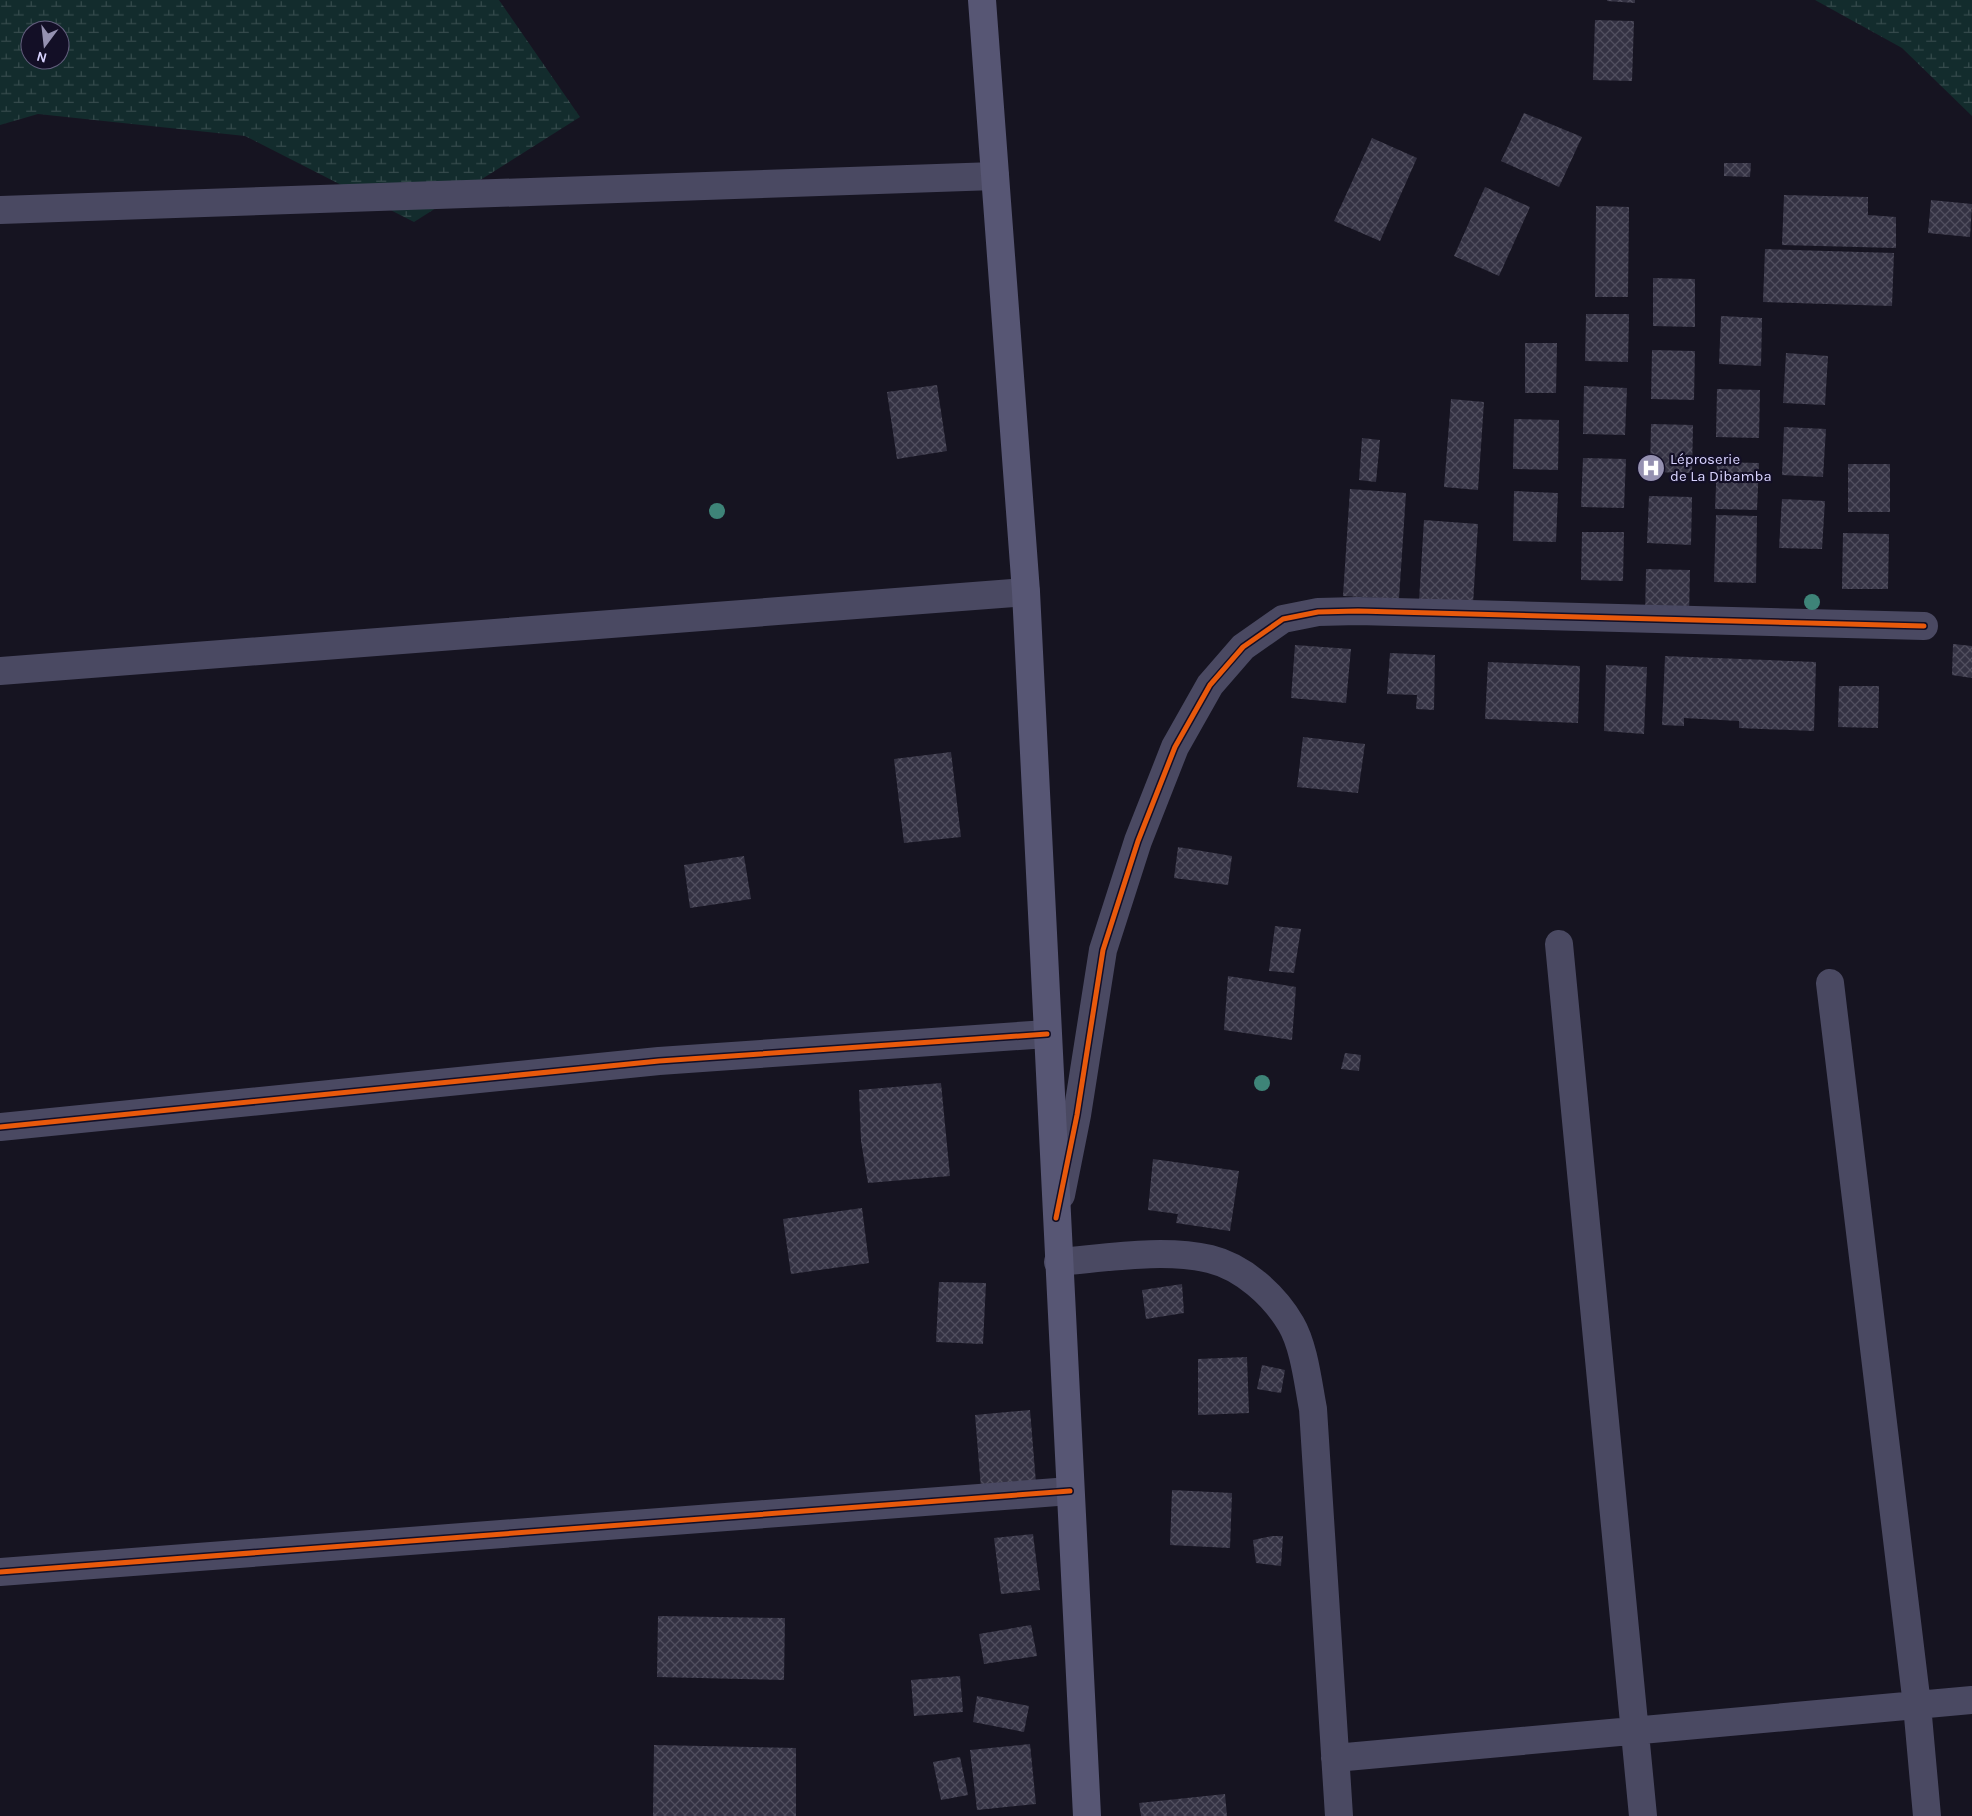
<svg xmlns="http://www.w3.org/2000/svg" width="1972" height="1816" viewBox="0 0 1972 1816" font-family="Karla,sans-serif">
<defs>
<pattern id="wetland-marsh" width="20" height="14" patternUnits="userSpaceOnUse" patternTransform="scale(1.25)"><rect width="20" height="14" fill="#132c2d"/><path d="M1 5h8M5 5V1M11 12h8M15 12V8" fill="none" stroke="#354a4c"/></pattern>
<pattern id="building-cross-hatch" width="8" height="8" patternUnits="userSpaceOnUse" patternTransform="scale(1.25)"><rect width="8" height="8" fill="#343243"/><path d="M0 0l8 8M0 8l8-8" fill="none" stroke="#514f5f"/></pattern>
</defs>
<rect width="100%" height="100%" fill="#161421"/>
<path fill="url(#wetland-marsh)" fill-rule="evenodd" d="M0 0H499L580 117 414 222 245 136 38 114 0 125ZM30 30H60V60H30Z
M1815 0H1972V116L1902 48Z"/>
<path fill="url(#building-cross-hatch)" d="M1607 0H1635V3L1607 1Z
M1595 20 1634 21 1632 81 1593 80Z
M1524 113 1582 137 1559 187 1501 161Z
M1372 138 1417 158 1380 241 1334 221Z
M1724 163H1751L1750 177 1724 176Z
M1485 187 1530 207 1499 276 1454 256Z
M1784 195 1868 197V215L1896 217V248L1782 245Z
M1931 200 1972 204 1970 237 1928 233Z
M1596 206 1629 207 1628 297H1595Z
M1765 249 1894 253 1892 306 1763 302Z
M1653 278 1695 279V327L1653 326Z
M1586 314H1629L1628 362 1585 361Z
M1721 316 1762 318 1761 366 1719 364Z
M1525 343H1557L1556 393H1525Z
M1652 350 1695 351 1694 400 1651 399Z
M1786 353 1828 356 1825 405 1783 403Z
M937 385 947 451 897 459 887 392Z
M1584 386 1627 388 1625 435 1583 434Z
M1717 389 1760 390 1759 438 1716 437Z
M1451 399 1484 402 1478 490 1444 487Z
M1514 419 1559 420 1558 470 1513 469Z
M1651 424 1693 425 1692 473 1650 472Z
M1784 427 1826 429 1823 477 1782 475Z
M1362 438 1380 440 1376 482 1359 480Z
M1583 458 1626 459 1624 508 1581 507Z
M1717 462 1759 463 1757 510 1715 509Z
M1848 464H1890V512H1848Z
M1350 489 1406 493 1399 599 1343 596Z
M1514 491 1558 493 1556 542 1513 541Z
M1649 496 1692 497 1691 545 1647 543Z
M1782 499 1825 501 1822 549 1779 548Z
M1716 515 1757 516 1756 583 1714 582Z
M1424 520 1478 524 1473 604 1419 601Z
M1582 532H1624L1623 581 1581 580Z
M1843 533 1889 534 1888 589H1842Z
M1646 569 1690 570 1689 618 1645 616Z
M1953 644 1972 646V678L1952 675Z
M1295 645 1351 649 1346 703 1291 698Z
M1390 653 1435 655 1434 710 1416 709 1417 695 1387 694Z
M1665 656 1816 662 1814 731 1739 728V721L1684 718V726L1662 725Z
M1488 662 1580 666 1578 723 1485 719Z
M1606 665 1647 667 1644 734 1604 731Z
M1839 686H1879L1878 728 1838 727Z
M1303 737 1365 744 1358 793 1297 787Z
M951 752 961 837 904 843 894 759Z
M1178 847 1232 856 1228 885 1174 878Z
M744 856 751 899 690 908 684 865Z
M1275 926 1301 929 1294 973 1269 971Z
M1228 976 1296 987 1292 1040 1224 1030Z
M1345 1053 1361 1055 1359 1071 1341 1069Z
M941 1083 950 1176 868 1183 861 1141 859 1090Z
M1153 1159 1239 1171 1230 1231 1176 1223 1178 1214 1148 1210Z
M862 1208 869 1263 791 1274 783 1219Z
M939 1282 986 1283 983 1344 936 1342Z
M1182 1284 1184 1313 1146 1319 1142 1290Z
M1247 1357 1249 1413 1198 1415V1359Z
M1262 1365 1285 1370 1281 1393 1257 1389Z
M1030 1410 1036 1483 981 1488 975 1415Z
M1172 1490 1232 1493 1230 1548 1170 1545Z
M1033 1534 1040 1590 1001 1594 994 1538Z
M1272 1536H1283L1281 1566 1256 1563 1253 1540Z
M658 1616 785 1618 784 1680 657 1677Z
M1031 1625 1037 1656 984 1664 979 1634Z
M960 1676 963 1712 914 1716 911 1680Z
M977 1696 1029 1706 1024 1732 973 1722Z
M1030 1744 1036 1804 977 1810 970 1750Z
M654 1745 796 1748V1816H653Z
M960 1757 968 1795 941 1800 933 1762Z
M1225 1794 1227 1816H1141L1139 1803Z"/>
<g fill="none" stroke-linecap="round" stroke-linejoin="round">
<path stroke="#4a4962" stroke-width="28" d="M0 210 995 176
M0 671 1026 592
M1559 944 1643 1816
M1830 983 1917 1705 1927 1816
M0 1127 659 1061 1047 1034
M1061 1195 1077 1115 1103 950 1138 841 1175 747 1210 685 1243 647 1283 619 1318 612 1358 611 1924 626
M1058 1262C1106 1258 1163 1248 1210 1259 1243 1267 1274 1295 1291 1324 1304 1346 1308 1383 1313 1409L1339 1816
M0 1572 1070 1491
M1335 1758 1972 1700"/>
<path stroke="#575674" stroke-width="28" d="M982 0 1026 592 1087 1816"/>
<g stroke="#130f26" stroke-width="8">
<path id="cycleway" d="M0 1127 659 1061 1047 1034
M1056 1218 1077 1115 1103 950 1138 841 1175 747 1210 685 1243 647 1283 619 1318 612 1358 611 1924 626
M0 1572 1070 1491"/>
</g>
<use href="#cycleway" stroke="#e8590c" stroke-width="5"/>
</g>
<g fill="#3e8478">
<circle cx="717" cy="511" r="8"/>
<circle cx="1812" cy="602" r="8"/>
<circle cx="1262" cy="1083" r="8"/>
</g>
<defs>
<g id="hospital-disc" transform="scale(1.4375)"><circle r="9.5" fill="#9591b1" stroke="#130f26"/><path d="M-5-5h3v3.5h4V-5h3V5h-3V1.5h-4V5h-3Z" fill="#fff"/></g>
</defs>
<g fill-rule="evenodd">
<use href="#hospital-disc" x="1651" y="468"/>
</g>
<g text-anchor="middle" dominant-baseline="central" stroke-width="4.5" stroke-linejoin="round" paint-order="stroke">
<g font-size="15" fill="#d9d4ff" stroke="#130f26" text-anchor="start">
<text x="1670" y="459">Léproserie<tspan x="1670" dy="17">de La Dibamba</tspan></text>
</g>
</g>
<g transform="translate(45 45) rotate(195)"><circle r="24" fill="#130f26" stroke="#625e7d"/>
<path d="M0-4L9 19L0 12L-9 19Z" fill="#9591b1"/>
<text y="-8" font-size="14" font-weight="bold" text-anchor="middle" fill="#d9d4ff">N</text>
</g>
</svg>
